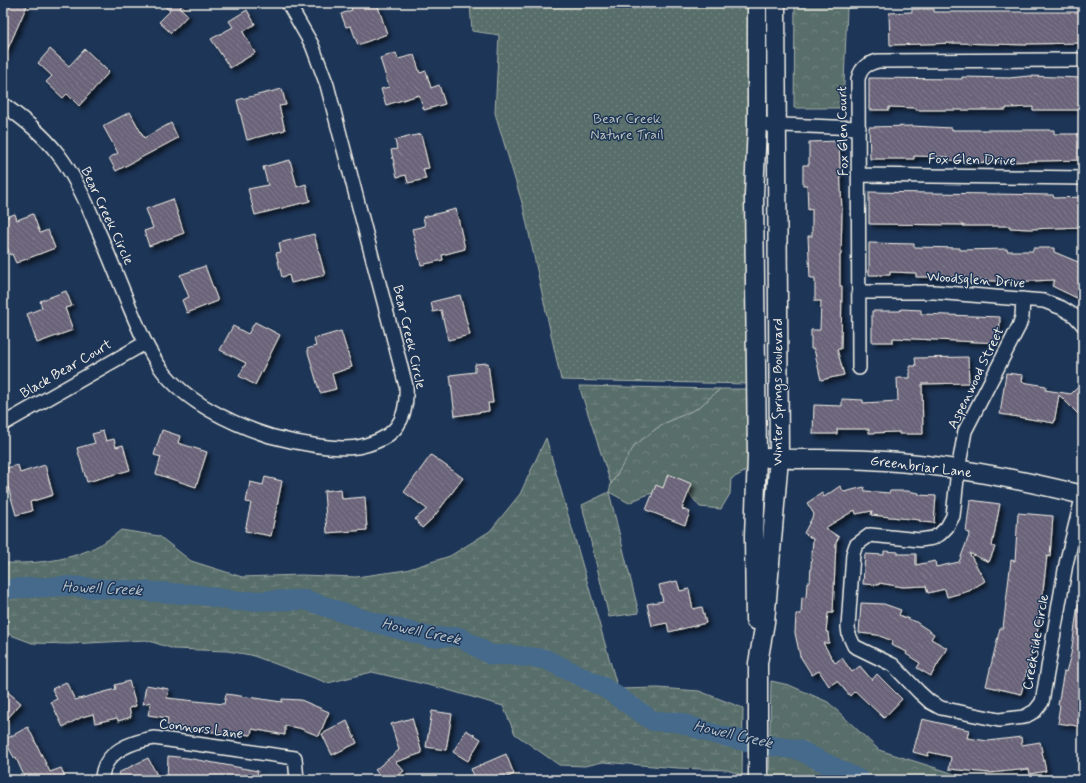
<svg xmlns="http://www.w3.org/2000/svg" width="1086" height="783" viewBox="0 0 1086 783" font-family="Mynerve,sans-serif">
<defs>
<pattern id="forest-crowns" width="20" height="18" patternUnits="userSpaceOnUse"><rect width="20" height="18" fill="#586e6a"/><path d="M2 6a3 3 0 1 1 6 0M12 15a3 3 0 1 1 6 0" fill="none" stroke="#71837f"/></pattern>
<pattern id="wetland-marsh" width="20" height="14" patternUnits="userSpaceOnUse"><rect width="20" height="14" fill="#586e6a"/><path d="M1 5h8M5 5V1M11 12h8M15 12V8" fill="none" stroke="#71837f"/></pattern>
<pattern id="park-dots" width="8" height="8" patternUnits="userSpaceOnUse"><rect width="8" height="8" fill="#586e6a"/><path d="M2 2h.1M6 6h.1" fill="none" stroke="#71837f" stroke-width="1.8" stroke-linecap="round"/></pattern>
<pattern id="building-back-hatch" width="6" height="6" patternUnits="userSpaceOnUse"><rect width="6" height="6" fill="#6a6479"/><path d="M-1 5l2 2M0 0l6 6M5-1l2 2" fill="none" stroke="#807b8c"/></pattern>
<filter id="shadow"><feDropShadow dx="3.5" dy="3.5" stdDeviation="2" flood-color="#0009"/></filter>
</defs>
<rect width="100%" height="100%" fill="#1d3557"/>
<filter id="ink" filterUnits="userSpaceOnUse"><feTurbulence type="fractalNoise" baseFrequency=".025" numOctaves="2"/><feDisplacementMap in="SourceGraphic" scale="8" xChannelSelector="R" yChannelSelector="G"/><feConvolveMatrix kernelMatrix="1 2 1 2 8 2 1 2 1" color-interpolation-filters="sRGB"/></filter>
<g filter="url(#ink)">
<path fill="url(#forest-crowns)" stroke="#a6b0a9" d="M795 3H931L847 8 843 108H794Z
M720 389H749L750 469 731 479 730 494 721 509 700 507 687 491C662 489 650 492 629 503L609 492 611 484 634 445 661 425 698 408Z
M771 681 789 685 828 702 879 750 974 780H769Z"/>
<path fill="url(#wetland-marsh)" stroke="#a6b0a9" d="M579 386 720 389 698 408 661 425 635 445 611 484Z
M546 438 618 689 658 688 699 691 743 708 742 775 727 770 678 768 603 762 585 766 559 765 515 734 503 706 441 688 372 672 328 683 251 655 227 651 174 649 146 640 69 644 32 643 3 632V563C47 564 87 559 121 530L159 536 191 561 242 577 301 575 356 577 406 570 450 556 490 531 520 494Z
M609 492 639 613 609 617 582 505Z"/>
<path fill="url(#park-dots)" stroke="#a6b0a9" d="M470 3H750L749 384 561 380 523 206 495 113 499 35 472 31Z"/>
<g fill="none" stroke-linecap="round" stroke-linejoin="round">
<path stroke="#456a8c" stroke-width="20" d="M3 589 68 586 201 595 235 601 306 600 365 620 430 637H459L491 655H509L545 659 605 688 653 721 678 722 714 734 758 744 799 750 860 780"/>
</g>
<path fill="url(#building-back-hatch)" stroke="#f4f1e8" filter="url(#shadow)" d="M3 3H28L3 60Z
M161 3H184L180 8 188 15 171 33 159 22 170 11Z
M350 3H377L387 34 358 45 351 26 346 27 341 14 352 10Z
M912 9H934V12H1083V43L1027 44V45L957 43 890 45 889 13 912 12Z
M247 10 255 24 243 32 255 53 230 68 211 39 233 27 229 21Z
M50 49 69 66 85 49 109 72 79 106 67 94 63 98 46 82 52 76 38 63Z
M396 53 398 59 414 55 420 73 426 71 431 88 439 85 445 104 424 110 419 95 386 105 381 89 389 87 380 58Z
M1029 76 1083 78V110H1033V107L1006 108V110H916V108L889 107V110H869V78L962 79V77L1009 78Z
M282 89 286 105 279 106 285 130 247 140 237 100Z
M130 112 144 138 171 123 178 138 116 171 109 158 118 153 103 126Z
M912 126 952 128V130H1054V134H1083V160L963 163V161L949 160V157L914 156V159H870L869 127Z
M421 134 429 168 423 169 426 179 408 183 406 175 397 177 391 150 397 149 395 140Z
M839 141 842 212 841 255H840V286H842L841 349H837L844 375 821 380 814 349H811V330H820L821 301H815V278H810L808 236H812V209L808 210 807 185H803V165H809V142Z
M290 160 297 187 306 184 310 201 255 215 248 189 268 185 263 167Z
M869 192 1053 195 1054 198 1083 197V227L1029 229 1010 228V226H963V225L869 224Z
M173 199 184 233 149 246 144 231 153 228 146 209Z
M456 209 465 249 442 255 443 260 421 265 412 229 425 226 423 217Z
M15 214 17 220 33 214 40 233 48 230 55 248 16 263 12 254 10 255 3 237V218Z
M314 234 325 275 291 283 289 275 282 277 276 253 281 252 279 243Z
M869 243 914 244V247L960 248V250L1007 249V251H1033V248H1054V252L1083 264V301L1052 286 1055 280 1010 282 963 279V277H916V273L890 272V275H869Z
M205 266 218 301 187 313 182 300 189 297 180 275Z
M66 291 72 306 65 308 73 330 37 343 27 314 42 308 40 301Z
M460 295 470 335 448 340 441 310 433 312 431 302Z
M901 309 921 310V314L1000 317 999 343 893 338V342H872V311H900Z
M255 322 280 335 255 385 239 376 246 363 220 350 233 326 248 334Z
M341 331 352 367 332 374 336 389 320 393 307 349 316 346 314 339Z
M968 357 969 383 922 384 923 434H899V432L869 433V429H837V434H813L814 405 842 406V399L863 400V403L898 401 897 378H910V366H916L915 358Z
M488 363 493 403H488L489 411 455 416 450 375 475 372V364Z
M1006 373 1023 375 1022 382 1046 386 1045 390 1071 394 1083 382V419L1059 395 1054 423 1000 414Z
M162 430 180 436 178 443 207 452 196 487 156 474 161 457 154 455Z
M103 431 106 441 114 439 116 447 123 445 130 470 87 482 77 448 95 443 92 434Z
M431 455 463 478 433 518 422 528 415 519 427 509 404 492Z
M18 465 20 473 45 465 53 495 30 502 32 511 16 515 3 469Z
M668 474 692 484 682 509 690 512 685 525 646 510 656 485 663 488Z
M265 477 282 481 271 536 245 531 251 503 246 502 250 482 263 485Z
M840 486 844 492 864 487 865 491 889 493 890 491H907L919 493V495L936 496 934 523 920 522V520L871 515 872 511 856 514 855 510 825 528 839 537 836 542 833 613H828L826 632H828L829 643H823L835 663 842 658 852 672 860 666 872 680 877 674 902 699 884 718 855 691 850 696 837 681 829 686 819 671 812 675 800 656 795 633 796 614H801L802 597 806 598 807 582H810L811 566 813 539 804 533 814 514 807 503 822 493 824 497Z
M341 489 342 499 365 497 367 530 327 533 324 491Z
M970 500 1000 504 992 546 995 547 989 562 969 553 985 581 969 591 947 597 945 589 928 593 926 586 903 587 879 583V585L863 584 865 554 884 555V551L898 552V554H916V565L935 561 936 567 959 562 970 533 966 532Z
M1018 513 1053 516 1050 557 1047 556 1039 625 1021 694 986 686 1000 628H1003L1011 560 1015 561Z
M677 581 680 591 689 589 693 609 702 607 706 623 669 632 667 623 652 626 647 604 663 601 659 585Z
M861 603 884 604 901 610 899 615 916 622 934 634 931 639 947 648 931 676 917 668 920 663 906 654 907 652 891 645 893 641 877 635 859 633Z
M1078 604H1083V727L1058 723 1059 718H1058L1060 705H1058L1064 671 1066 672 1071 654Z
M129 681 136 706 129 708 131 717 118 721 117 718 95 723 93 714 82 717 63 727 51 702 57 699 52 689 66 682 75 700 116 689 115 685Z
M146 685 169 689 167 698 224 704 226 694 282 702V699L301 700 329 712 319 736 299 728 285 726V735L252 729 251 735 240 734V736L167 725 168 718 148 715 151 702 143 704Z
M3 688 21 703 3 724Z
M432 711 452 714 446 750 426 747Z
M412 718 422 753 396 762 404 771 399 775 404 780H384L375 770 399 750 391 724Z
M922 719 969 730 967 738 988 741 1021 737 1022 745 1040 742 1046 771 1030 774 1029 769 990 773 949 769 951 757 929 752 928 756 913 752Z
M347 721 357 743 332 755 322 734Z
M28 727 50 772 61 768 66 780H26L16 758 15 759 4 740Z
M466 730 481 739 468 761 453 752Z
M506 754 514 774 501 780H476L471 769Z
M168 756 187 758 258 771 256 780H167Z
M148 758 158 777 153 780H122L118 773Z"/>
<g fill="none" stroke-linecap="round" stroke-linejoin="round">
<g stroke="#f4f1e8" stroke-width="16">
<path id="street" d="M3 104C23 119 43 134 58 154 75 176 87 203 97 228 108 253 118 278 128 303 138 327 147 350 162 370 186 402 232 424 270 436 292 442 339 452 362 446 395 438 408 421 406 386L327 85 312 45 288 3
M757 124 859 128
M860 175 1083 178
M859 292H934L1044 301 1062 308 1075 316 1083 325
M1023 299 1022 317 1019 326 965 431 958 470 953 516 947 527 940 534 933 538 920 540 870 535 856 545 853 554 848 627 849 635 854 646 893 665 919 692 930 702 941 708 999 720 1024 717 1035 711 1042 702 1066 564 1083 494
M859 368 858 79C861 67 867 64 878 61L1083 60
M3 424 145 343
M102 780C102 752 131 742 154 738L295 758 297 780"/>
</g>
<g stroke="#f4f1e8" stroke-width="21">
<path id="secondary" d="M768 458C801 460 835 458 868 460 940 463 1014 478 1083 495
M755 620 754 536 757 457 754 195 757 124V3
M758 780V663L765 622 779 458 776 3"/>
</g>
<use href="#street" stroke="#1d3557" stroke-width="13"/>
<use href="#secondary" stroke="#1d3557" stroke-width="18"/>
</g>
</g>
<g text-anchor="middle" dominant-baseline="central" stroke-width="3" stroke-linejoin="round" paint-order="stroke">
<g font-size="14" fill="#bdc3bc" stroke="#1d3557">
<text x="627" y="119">Bear Creek<tspan x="627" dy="16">Nature Trail</tspan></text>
</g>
<g font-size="14" fill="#f4f1e8" stroke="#1d3557">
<text transform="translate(843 131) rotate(-91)">Fox Glen Court</text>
<text transform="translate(972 160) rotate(1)">Fox Glen Drive</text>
<text transform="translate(107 216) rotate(65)">Bear Creek Circle</text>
<text transform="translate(976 280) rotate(4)">Woodsglen Drive</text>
<text transform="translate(409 337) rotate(77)">Bear Creek Circle</text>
<text transform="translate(66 369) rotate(-30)">Black Bear Court</text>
<text transform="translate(976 378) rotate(-64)">Aspenwood Street</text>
<text transform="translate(778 392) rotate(-90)">Winter Springs Boulevard</text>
<text transform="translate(921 467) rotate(7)">Greenbriar Lane</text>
<text transform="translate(1036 642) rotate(-80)">Creekside Circle</text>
<text transform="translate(201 729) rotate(7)">Connors Lane</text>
</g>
<g font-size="15" font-style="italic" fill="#b7c2c8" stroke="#1d3557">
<text transform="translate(102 589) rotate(3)">Howell Creek</text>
<text transform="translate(421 632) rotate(12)">Howell Creek</text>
<text transform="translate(733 735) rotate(13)">Howell Creek</text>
</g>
</g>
<rect width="1086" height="783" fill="none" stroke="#1d3557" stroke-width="16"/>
<rect x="8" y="8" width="1070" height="767" fill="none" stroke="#f4f1e8" stroke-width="1.5" filter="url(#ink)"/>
</svg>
